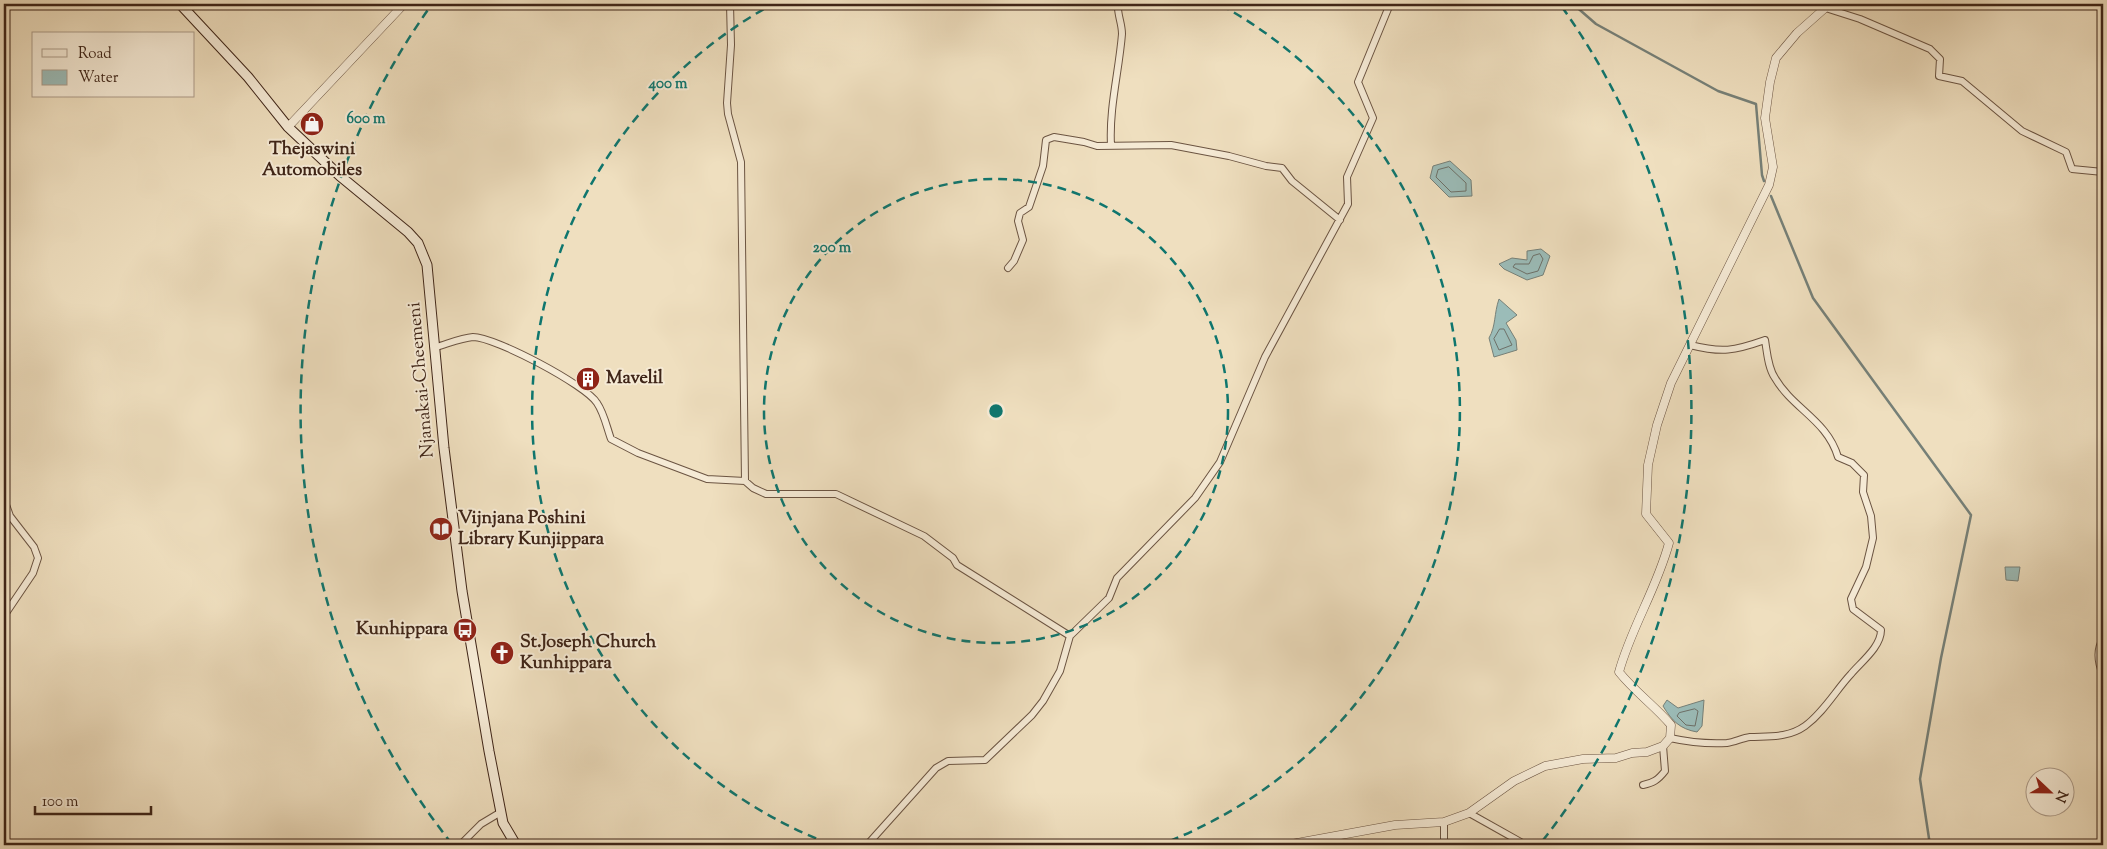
<svg xmlns="http://www.w3.org/2000/svg" width="2107" height="849" viewBox="0 0 2107 849" font-family="'Sorts Mill Goudy',serif">
<rect width="100%" height="100%" fill="#efdfbf"/>
<filter id="stains"><feTurbulence type="fractalNoise" baseFrequency=".004" numOctaves="4"/><feColorMatrix values="0 0 0 0 .2 0 0 0 0 .09 0 0 0 0 .02 0 0 0 .5 -.17"/></filter>
<radialGradient id="worn" r=".72"><stop offset=".6" stop-color="#630" stop-opacity="0"/><stop offset="1" stop-color="#630" stop-opacity=".3"/></radialGradient>
<path fill="#9bbcb8" stroke="#768078" d="M1450 161 1471 180 1472 196 1449 197 1430 178 1433 166Z
M1541 249 1550 256 1543 275 1527 280 1504 269 1499 264 1512 258 1527 260V251Z
M1499 299 1517 315 1506 323 1516 340 1517 350 1494 357 1489 338C1496 326 1494 313 1499 299Z
M2005 567H2020L2018 581 2006 580Z
M1667 700 1678 708 1704 700 1702 726 1697 732C1680 729 1672 721 1663 706Z"/>
<g fill="none" stroke-linecap="round" stroke-linejoin="round">
<path stroke="#6d7068" stroke-width="1" d="M1449 167 1466 183V191L1451 192 1436 177 1438 170Z
M1540 254 1543 259 1538 271 1527 274 1513 267 1515 264H1529L1533 256Z
M1500 329H1504L1512 345 1499 350 1494 339Z
M1695 709 1698 711 1695 726 1686 725 1677 716 1679 713Z"/>
<path stroke="#768078" stroke-width="2.5" d="M1573 4 1596 24 1718 91 1756 104 1762 175 1764 181
M1771 196 1813 298 1971 515 1941 658 1920 779 1930 845"/>
<g stroke="#6b5442" stroke-width="8">
<path id="minor" d="M730 4 731 45 727 103 728 114 741 162 745 481
M1813 4 1860 19 1930 49 1940 59 1939 76 1962 81 2022 131 2066 152 2072 169 2103 172
M1111 145C1109 108 1119 71 1122 34 1122 23 1117 14 1118 4
M1008 268 1014 261 1023 240 1018 221 1020 213 1029 207 1043 166 1046 140 1054 137 1084 142 1097 146 1171 145 1229 156 1266 166 1282 168 1292 181 1340 220
M436 347C447 344 461 338 473 337 495 337 586 385 597 403 604 413 607 428 611 439L638 453 707 479 745 481 753 488 766 494H836L924 536 953 558 957 565 1070 636
M4 499 10 516 34 547 38 558 33 573 4 616
M2103 639C2096 650 2098 663 2103 675
M1670 738C1688 742 1709 744 1727 743 1735 742 1742 738 1750 737 1770 736 1788 738 1805 726 1824 712 1836 690 1851 674 1861 662 1881 647 1881 630L1853 609 1851 599 1866 567 1873 538 1871 516 1863 492 1864 475 1852 463 1838 457C1827 420 1793 409 1775 378 1768 368 1767 352 1765 340 1734 351 1722 353 1690 345
M1643 785C1653 783 1658 780 1665 771L1663 746
M1469 813 1526 845
M460 845 481 824 501 812
M867 845 936 768 948 761 985 760 1032 715 1043 701 1060 671 1070 636 1109 598 1117 578 1195 498 1220 462 1265 357 1348 204 1347 177 1373 118 1358 82 1390 4
M1444 845V822"/>
</g>
<g stroke="#6b5442" stroke-width="9">
<path id="tertiary" d="M288 127 404 4
M1286 845 1395 825 1444 822 1469 813 1514 781 1545 766 1583 759 1616 758 1632 753 1647 752 1663 746 1670 738 1671 725C1655 706 1635 692 1619 672 1631 628 1657 588 1669 543L1646 514 1648 465 1657 425 1671 383 1769 185 1773 167 1765 118 1770 82 1776 58 1797 33 1824 9"/>
</g>
<g stroke="#3f2518" stroke-width="11">
<path id="secondary" d="M180 4 248 77 288 127 340 176 408 232 418 243 427 265 444 448 462 591 489 751 503 823 516 845"/>
</g>
<use href="#minor" stroke="#f5ead5" stroke-width="6"/>
<use href="#tertiary" stroke="#f5ead5" stroke-width="8"/>
<use href="#secondary" stroke="#f5ead5" stroke-width="9"/>
</g>
<g fill="none" stroke="#0f766e" stroke-width="2.5" stroke-dasharray="9 6">
<circle cx="996" cy="411" r="232"/>
<path d="M830 844A464 464 0 0 1 771 5M1221 5A464 464 0 0 1 1162 844"/>
<path d="M452 844A695 695 0 0 1 430 7M1562 7A695 695 0 0 1 1540 844"/>
</g>
<defs>
<g id="shop-disc" transform="scale(1.25)"><circle r="9.5" fill="#8f2418" stroke="#f5ead5"/><path d="M-5-2.5h2.3a2.7 3.5 0 0 1 5.4 0H5L5.5 6h-11ZM-1.5-2.5h3a1.5 2.3 0 0 0-3 0Z" fill="#fff"/></g>
<g id="building-disc" transform="scale(1.25)"><circle r="9.5" fill="#8f2418" stroke="#f5ead5"/><path d="M-4-6H4V6H1V3H-1V6H-4ZM-2.5-4.3h1.7v1.8h-1.7ZM.8-4.3h1.7v1.8H.8ZM-2.5-1h1.7V.8h-1.7ZM.8-1h1.7V.8H.8Z" fill="#fff"/></g>
<g id="library-disc" transform="scale(1.25)"><circle r="9.5" fill="#8f2418" stroke="#f5ead5"/><path d="M-6-4Q-3-5.5-.7-3.5V5Q-3 3-6 4ZM6-4Q3-5.5 .7-3.5V5Q3 3 6 4Z" fill="#fff"/></g>
<g id="bus-disc" transform="scale(1.25)"><circle r="9.5" fill="#8f2418" stroke="#f5ead5"/><path d="M-5-6H5V4H4V6H2V4H-2V6H-4V4H-5ZM-3.5-4V0h7V-4ZM-3.5 1.2v1.5H-2V1.2ZM2 1.2v1.5H3.5V1.2Z" fill="#fff"/></g>
<g id="church-disc" transform="scale(1.25)"><circle r="9.5" fill="#8f2418" stroke="#f5ead5"/><path d="M-1.2-6h2.4v3.5h3.3v2.4h-3.3V6h-2.4V-.1h-3.3v-2.4h3.3Z" fill="#fff"/></g>
</defs>
<g fill-rule="evenodd">
<use href="#shop-disc" x="312" y="124"/>
<use href="#building-disc" x="588" y="379"/>
<use href="#library-disc" x="441" y="529"/>
<use href="#bus-disc" x="465" y="630"/>
<use href="#church-disc" x="502" y="653"/>
</g>
<g text-anchor="middle" dominant-baseline="central" stroke-width="4" stroke-linejoin="round" paint-order="stroke">
<g font-size="18" font-weight="bold" fill="#3f2518" stroke="#f5ead5" text-anchor="start">
<text x="312" y="150" text-anchor="middle">Thejaswini<tspan x="312" dy="21">Automobiles</tspan></text>
<text x="606" y="379">Mavelil</text>
<text x="458" y="519">Vijnjana Poshini<tspan x="458" dy="21">Library Kunjippara</tspan></text>
<text x="448" y="630" text-anchor="end">Kunhippara</text>
<text x="520" y="643">St.Joseph Church<tspan x="520" dy="21">Kunhippara</tspan></text>
</g>
<g font-size="18" fill="#3f2518" stroke="#f5ead5">
<text transform="translate(422 380) rotate(-95)">Njanakai-Cheemeni</text>
</g>
</g>
<circle cx="996" cy="411" r="8" fill="#0f766e" stroke="#f5ead5" stroke-width="2.5"/>
<g font-size="15" text-anchor="middle" font-weight="bold" fill="#0f766e" stroke="#f5ead5" stroke-width="4" stroke-linejoin="round" paint-order="stroke">
<text x="668" y="88">400 m</text>
<text x="366" y="123">600 m</text>
<text x="832" y="252">200 m</text>
</g>
<rect width="2107" height="849" fill="none" stroke="#efdfbf" stroke-width="20"/>
<rect x="5" y="5" width="2097" height="839" fill="none" stroke="#3f2518" stroke-width="2.5"/>
<rect x="10" y="10" width="2087" height="829" fill="none" stroke="#3f2518"/>
<rect x="32" y="32" width="162" height="65" fill="#f5ead5" stroke="#ac9b89"/>
<rect x="42" y="49" width="25" height="8" fill="#f5ead5" stroke="#ac9b89"/>
<text x="78" y="58" font-size="15" fill="#3f2518">Road</text>
<rect x="42" y="70" width="25" height="15" fill="#9bbcb8" stroke="#ac9b89"/>
<text x="78" y="82" font-size="15" fill="#3f2518">Water</text>
<g transform="translate(2050 792) rotate(112)"><circle r="24" fill="#f5ead5" stroke="#ac9b89"/>
<path d="M0-4L9 19L0 12L-9 19Z" fill="#8f2418"/>
<text y="-8" font-size="14" font-weight="bold" text-anchor="middle" fill="#3f2518">N</text>
</g>
<path d="M35 806v8h116v-8" fill="none" stroke="#3f2518" stroke-width="2.5"/>
<text x="42" y="806" font-size="15" fill="#3f2518" stroke="#f5ead5" stroke-width="4" paint-order="stroke">100 m</text>
<rect width="100%" height="100%" filter="url(#stains)"/>
<rect width="100%" height="100%" fill="url(#worn)"/>
</svg>
